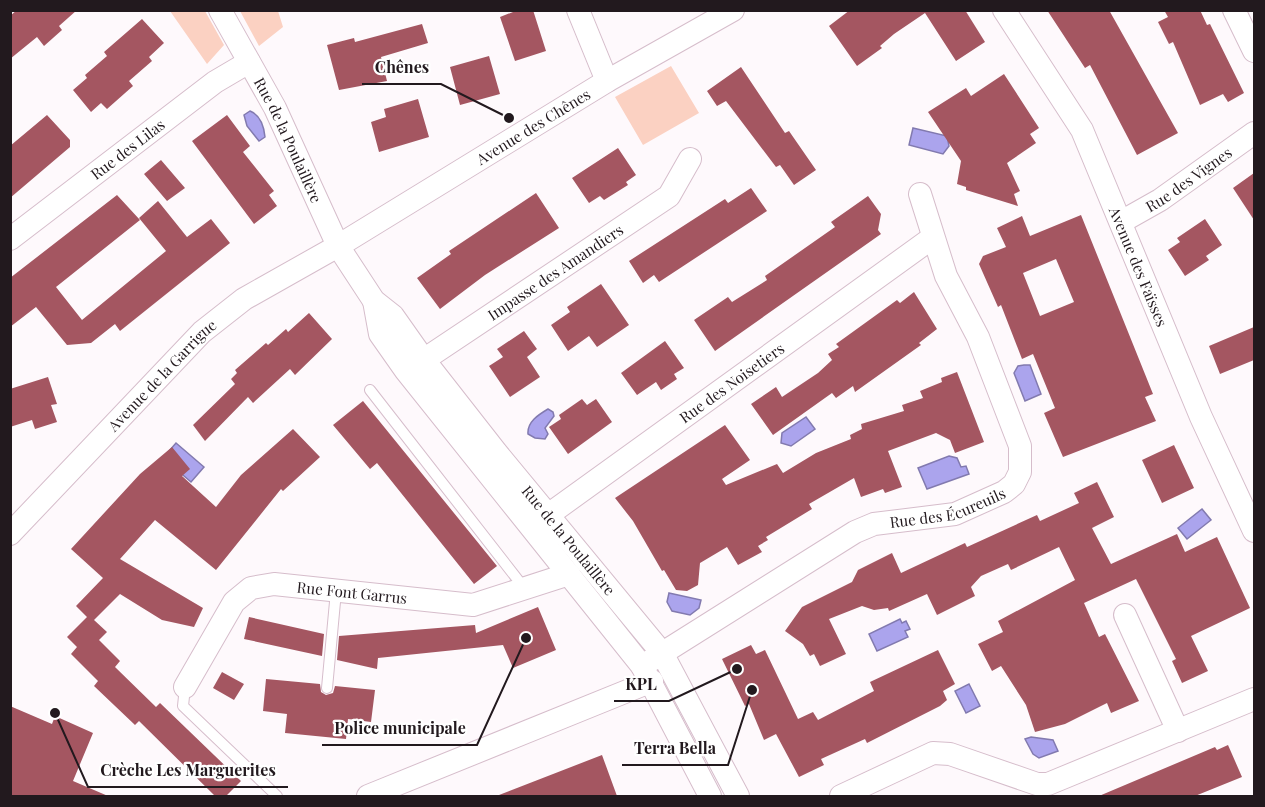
<svg xmlns="http://www.w3.org/2000/svg" width="1265" height="807" viewBox="0 0 1265 807" font-family="'Playfair Display',serif">
<rect width="100%" height="100%" fill="#fef9fc"/>
<path fill="#fbd1c2" d="M170 11H205L224 45 207 64Z
M240 11H278L283 27 259 46Z
M671 66 699 113 643 145 615 97Z"/>
<path fill="#aba4ed" stroke="#827aaf" stroke-width="1.5" d="M250 111C260 115 264 127 265 137L259 141 247 126 244 115Z
M913 128 947 136 949 146 943 154 909 145Z
M1024 365H1030L1041 394 1025 401 1014 373 1018 366Z
M548 409 553 412 554 416 545 428 548 434 545 439 535 438 528 434C527 422 538 415 548 409Z
M806 417 815 429 791 446 781 443 782 433Z
M176 443 204 467 191 482 163 458Z
M949 456 957 458 961 467 966 466 969 474 927 489 918 468Z
M1202 509 1211 520 1187 539 1178 528Z
M669 593 701 600 699 608 690 615 672 611 667 602Z
M900 619 902 623 906 621 910 629 905 631 908 637 877 651 869 634Z
M969 684 980 706 966 713 955 691Z
M1031 737 1053 740 1058 751 1039 758 1033 754 1025 739Z"/>
<path fill="#a45661" fill-rule="evenodd" d="M17 10H77L59 26 62 30 44 46 37 37 10 59V16Z
M518 10H533L546 51 515 61 500 17Z
M850 10H965L985 42 956 61 925 13 894 34 880 46 882 48 857 66 829 26Z
M1047 10H1109L1178 133 1137 155 1090 65 1085 68Z
M1164 10H1200L1207 25 1210 24 1244 93 1228 102 1223 94 1200 105 1173 42 1169 44 1158 22 1168 17Z
M142 19 164 43 149 57 152 61 129 81 133 86 107 109 101 103 91 112 73 90 87 78 85 75 107 56 104 52Z
M422 24 428 43 381 57 387 81 339 90 327 45 354 38 355 42Z
M489 56 500 94 460 105 450 67Z
M741 67 785 133 789 131 816 170 794 185 780 165 776 167 726 101 717 106 707 91Z
M1004 74 1039 128 1030 134 1036 143 1007 163 1020 191 1014 194 1018 206 966 190V187L957 184 961 161 928 112 966 88 971 96Z
M418 99 429 137 379 152 371 122 386 117 384 109Z
M47 115 70 140V147L10 198V146Z
M227 115 250 146 243 152 274 191 269 195 277 206 254 224 192 141Z
M618 148 636 175 626 182 628 185 604 200 600 196 589 203 572 178Z
M161 160 185 188 167 201 144 174Z
M1254 173V220L1233 188Z
M751 188 767 211 659 282 654 275 643 283 629 261 725 199 728 203Z
M536 193 559 228 485 275 440 309 417 278 451 254 449 251Z
M117 195 140 220 56 287 82 320 166 251 139 218 158 201 187 237 211 219 230 243 120 331 115 324 91 343 67 345 36 307 10 327V278Z
M868 196 881 214 878 230 881 234 715 351 694 320 728 297 732 302 767 280 765 276 835 227 831 222Z
M1081 215 1153 394 1145 397 1156 421 1063 457 1044 413 1055 408 1033 354 1022 359 1001 305 998 307 979 264 983 256 1006 247 997 228 1022 216 1030 236ZM1056 259 1074 302 1040 316 1023 273Z
M1205 219 1222 245 1206 256 1209 260 1185 276 1168 250 1180 242 1177 238Z
M601 284 629 325 597 347 589 336 568 351 551 325 570 312 567 307Z
M914 292 937 329 919 343 921 345 855 392 853 386 836 398 832 393 773 435 751 404 776 387 782 397 818 373 832 360 828 354 839 347 836 344 897 300 900 303Z
M309 313 332 339 295 375 290 369 253 403 248 397 205 441 193 425 235 384 231 379 237 373 235 370 266 343 268 345 286 329 288 332Z
M1254 327V360L1220 374 1209 346Z
M524 331 537 349 527 357 540 377 510 397 489 366 503 357 497 349Z
M665 341 684 368 674 374 677 379 661 390 656 382 637 395 621 373Z
M957 372 984 442 955 453 950 440 936 433 888 451 902 487 885 493 883 489 861 497 854 478 809 504 812 509 766 537 768 540 758 546 762 552 738 565 727 547 700 563 698 585 687 591 676 590 664 570 662 571 633 521 615 498 725 425 750 460 722 479 726 485 777 464 783 473 816 453 851 439 850 435 862 429 861 424 904 411 902 405 923 398 920 391 942 382 941 378Z
M48 377 57 404 51 405 57 422 35 429 32 420 10 427V389Z
M582 399 587 405 596 399 612 422 568 454 549 427 561 419 559 415Z
M363 401 497 566 474 584 377 463 370 469 333 425Z
M293 429 320 457 283 491 281 489 216 570 155 520 120 559 203 608 194 627 162 620 120 594 94 620 107 632 99 640 120 661 115 667 156 707 160 703 241 781 226 796H215L139 721 135 725 94 686 98 681 71 654 77 647 67 637 87 617 76 606 103 578 71 549 140 474 172 447 190 469 182 476 216 507 241 475Z
M1174 445 1194 488 1162 503 1142 460Z
M1097 482 1114 517 1092 528 1111 564 1177 534 1185 552 1217 537 1250 608 1191 636 1208 671 1182 683 1172 661 1176 659 1136 579 1084 603 1099 637 1105 634 1139 701 1111 713 1107 703 1065 724 1035 732 1026 705 1001 666 992 671 978 644 1003 632 998 621 1075 580 1059 547 1011 570 1008 564 981 576 971 587 975 596 937 615 927 594 889 611 888 608 874 610 862 606 829 619 846 654 820 666 814 654 810 656 803 644 785 631 802 607 852 582 858 570 892 553 901 573 965 543 967 547 1037 515 1040 521 1079 503 1074 493Z
M538 607 556 650 513 668 503 645 378 658 377 669 337 660 339 636 475 625 476 633Z
M249 617 324 634 322 656 244 639Z
M751 645 756 654 765 650 798 719 813 712 818 720 874 691 870 682 938 650 955 684 943 691 947 700 940 706 867 743 865 739 821 759 824 765 799 777 776 734 764 740 749 704 745 706 722 659Z
M222 672 244 684 234 700 213 688Z
M266 679 320 684 321 692 326 695 333 693 335 686 375 690 371 722 348 719 346 739 285 733 287 714 263 711Z
M10 706 52 724 55 716 93 733 73 781 108 796H10Z
M1228 745 1242 777 1195 796H1099L1215 747 1217 750Z
M602 755 617 796H500L499 795Z"/>
<g fill="none" stroke-linecap="round" stroke-linejoin="round">
<g stroke="#d6bdcb" stroke-width="12">
<path id="lane" d="M370 390 525 589
M185 687 183 706 277 796
M327 688 336 591"/>
</g>
<g stroke="#d6bdcb" stroke-width="24">
<g id="street">
<path id="s1" d="M220 10 275 108 338 246 374 301 393 316 424 360 496 452 662 653 738 796"/>
<path d="M578 10 607 81"/>
<path id="s2" d="M1004 10 1082 130 1201 417 1254 531"/>
<path d="M1234 10 1254 51"/>
<path id="s3" d="M1121 222 1160 200 1254 133"/>
<path id="s4" d="M10 239 215 82 249 62"/>
<path d="M374 301 380 334 406 371 642 666 710 796"/>
<path id="s5" d="M413 367 669 196 690 159"/>
<path id="s6" d="M537 523 932 238"/>
<path id="s7" d="M10 534 202 332 244 299 338 246 607 81 733 10"/>
<path d="M1125 615 1178 731"/>
<path id="s8" d="M642 666 855 532 874 524 955 514 1004 492 1014 484 1020 472V446L978 337 946 276 920 194"/>
<path id="s9" d="M185 687 234 602 251 588 274 584 473 605 569 574"/>
<path d="M368 796 652 681"/>
<path d="M841 796 933 753 950 754 1037 784H1048L1254 699"/>
</g>
</g>
<use href="#lane" stroke="#fff" stroke-width="10"/>
<use href="#street" stroke="#fff" stroke-width="22"/>
</g>
<g text-anchor="middle" dominant-baseline="central" stroke-width="4.5" stroke-linejoin="round" paint-order="stroke">
<g font-size="15" fill="#22191e" stroke="#fff">
<text stroke="none"><textPath href="#s7" startOffset="669">Avenue des Chênes</textPath></text>
<text stroke="none"><textPath href="#s1" startOffset="147">Rue de la Poulaillère</textPath></text>
<text stroke="none"><textPath href="#s4" startOffset="148">Rue des Lilas</textPath></text>
<text stroke="none"><textPath href="#s3" startOffset="80">Rue des Vignes</textPath></text>
<text stroke="none"><textPath href="#s2" startOffset="291">Avenue des Faïsses</textPath></text>
<text stroke="none"><textPath href="#s5" startOffset="171">Impasse des Amandiers</textPath></text>
<text stroke="none"><textPath href="#s7" startOffset="220">Avenue de la Garrigue</textPath></text>
<text stroke="none"><textPath href="#s6" startOffset="240">Rue des Noisetiers</textPath></text>
<text stroke="none"><textPath href="#s8" startOffset="348">Rue des Écureuils</textPath></text>
<text stroke="none"><textPath href="#s1" startOffset="639">Rue de la Poulaillère</textPath></text>
<text stroke="none"><textPath href="#s9" startOffset="222">Rue Font Garrus</textPath></text>
</g>
</g>
<path fill="none" stroke="#22191e" stroke-width="2" d="M509 118L441 84H362M737 669L669 701H614M526 638L477 745H322M752 690L728 765H622M55 713L88 787H288"/>
<g fill="#22191e" stroke="#fff" stroke-width="2">
<circle cx="509" cy="118" r="6"/>
<circle cx="737" cy="669" r="6"/>
<circle cx="526" cy="638" r="6"/>
<circle cx="752" cy="690" r="6"/>
<circle cx="55" cy="713" r="6"/>
</g>
<g font-size="16" text-anchor="middle" font-weight="bold" fill="#22191e" stroke="#fff" stroke-width="4.5" stroke-linejoin="round" paint-order="stroke">
<text x="402" y="73">Chênes</text>
<text x="641" y="690">KPL</text>
<text x="400" y="734">Police municipale</text>
<text x="675" y="754">Terra Bella</text>
<text x="188" y="776">Crèche Les Marguerites</text>
</g>
<rect width="1265" height="807" fill="none" stroke="#22191e" stroke-width="24"/>
</svg>
